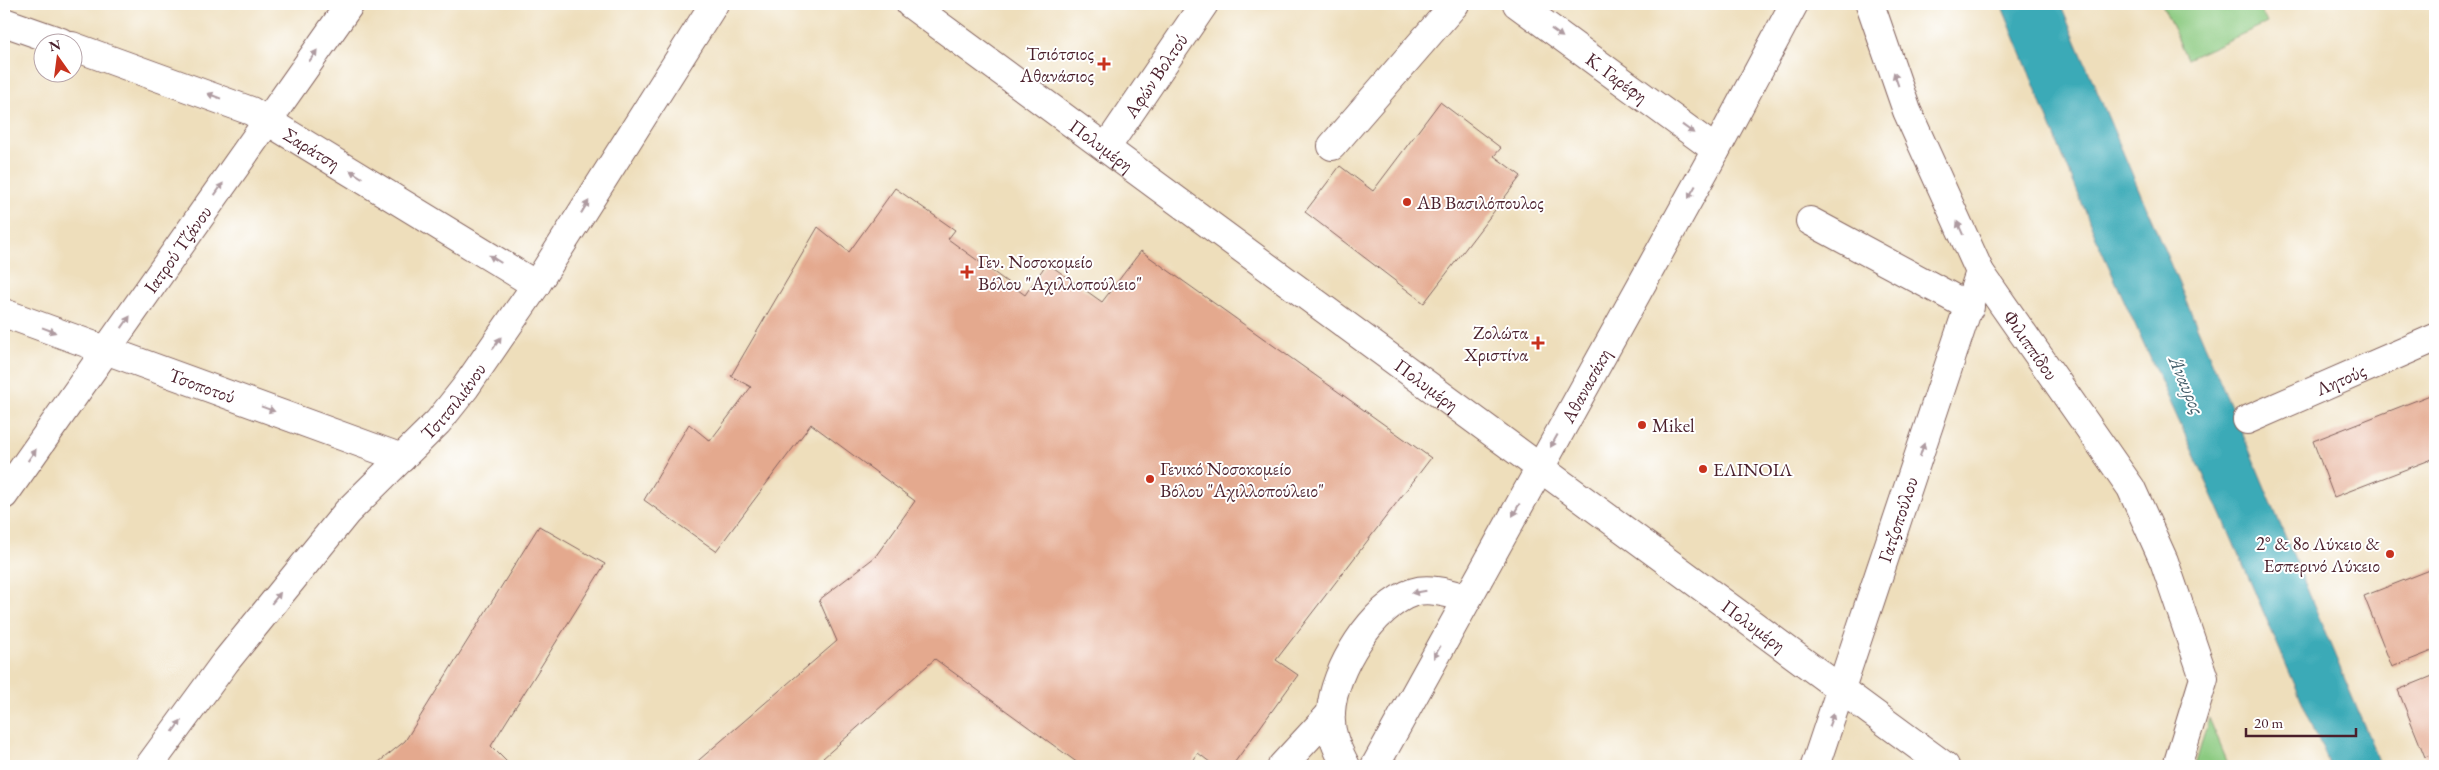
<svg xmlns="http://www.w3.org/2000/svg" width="2439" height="770" viewBox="0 0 2439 770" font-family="'EB Garamond',serif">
<rect width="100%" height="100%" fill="#fff"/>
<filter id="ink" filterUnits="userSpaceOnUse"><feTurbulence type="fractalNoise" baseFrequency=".02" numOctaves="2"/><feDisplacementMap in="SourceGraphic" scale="10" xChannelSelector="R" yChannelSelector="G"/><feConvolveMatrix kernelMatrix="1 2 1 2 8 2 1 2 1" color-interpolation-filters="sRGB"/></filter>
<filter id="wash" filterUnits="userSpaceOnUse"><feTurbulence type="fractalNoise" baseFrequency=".0096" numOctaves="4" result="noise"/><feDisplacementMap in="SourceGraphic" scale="20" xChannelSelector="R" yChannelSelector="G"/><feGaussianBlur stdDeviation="1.12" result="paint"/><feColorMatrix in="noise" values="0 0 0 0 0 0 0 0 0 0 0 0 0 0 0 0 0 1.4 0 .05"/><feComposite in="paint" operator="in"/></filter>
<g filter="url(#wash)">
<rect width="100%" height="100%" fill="#eedebb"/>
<path fill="#8bca80" stroke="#6a7456" d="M2162 4H2258L2267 23 2187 59Z
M2209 718 2229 766H2195Z"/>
<path fill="#3aaab7" stroke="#426471" d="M2001 4H2060L2238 423 2381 766H2330L2221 514 2099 245Z"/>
<g id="blocks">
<path fill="#e4a98e" d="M1440 102 1501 148 1494 156 1521 176 1424 303 1305 212 1340 166 1373 191Z
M895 188 955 230 948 239 1025 295 1047 263 1102 302 1141 251 1431 458 1276 660 1298 675 1232 766H1215L1198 753 1190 766H1082L935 659 814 766H692L837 641 819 600 875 557 915 501 811 424 716 551 644 500 689 424 710 441 751 387 731 376 818 227 849 252Z
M2435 393V458L2334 497 2313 441Z
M539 526 605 564 491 746 511 766H374L405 741Z
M2435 568V650L2392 667 2364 596Z
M2435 675V753L2425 757 2398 690Z"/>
</g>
</g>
<g filter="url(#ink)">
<use href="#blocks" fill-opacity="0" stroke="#83625d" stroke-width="1"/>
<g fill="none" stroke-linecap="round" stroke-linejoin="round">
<g stroke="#83625d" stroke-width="30">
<g id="minor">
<path id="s1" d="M1517 4 1716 150"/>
<path id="s2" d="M1870 4 1907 111 1980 272 2131 488 2164 561 2204 678 2177 766"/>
<path d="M4 22 61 42"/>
<path id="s3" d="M72 46 251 111 536 285"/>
<path d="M1332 146 1455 4"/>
<path id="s4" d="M1106 148 1204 4"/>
<path d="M1810 221 1970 307"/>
<path id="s5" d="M4 313 402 458"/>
<path id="s6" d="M2247 420 2435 338"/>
<path id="s7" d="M4 495 350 4"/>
<path id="s8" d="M149 766 226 661 347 512 438 422 465 388 536 285 714 4"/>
<path d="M1282 766 1331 713"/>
<path d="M1346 766C1337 749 1329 732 1331 712 1333 671 1373 605 1414 592 1430 587 1451 594 1466 598"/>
<path id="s9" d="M1375 766 1716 150 1794 4"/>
<path id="s10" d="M1815 766 1980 272"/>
</g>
</g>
<g stroke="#83625d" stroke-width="30">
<g id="major">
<path id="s11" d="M910 4 1945 766"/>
</g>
</g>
<use href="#minor" stroke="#fff" stroke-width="28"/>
<use href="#major" stroke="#fff" stroke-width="28"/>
</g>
<defs><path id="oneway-solid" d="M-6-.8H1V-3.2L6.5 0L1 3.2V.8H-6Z" transform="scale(1.25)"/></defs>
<g fill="#ae9aa0">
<use href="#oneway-solid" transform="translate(1557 33) rotate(36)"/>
<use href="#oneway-solid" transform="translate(313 56) rotate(-55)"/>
<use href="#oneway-solid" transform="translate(1896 79) rotate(-109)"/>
<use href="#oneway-solid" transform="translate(214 96) rotate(-159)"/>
<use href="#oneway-solid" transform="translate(1688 129) rotate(36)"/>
<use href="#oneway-solid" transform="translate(356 174) rotate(-148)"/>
<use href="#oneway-solid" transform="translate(219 189) rotate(-55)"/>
<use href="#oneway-solid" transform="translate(1692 192) rotate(119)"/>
<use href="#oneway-solid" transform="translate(585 207) rotate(-58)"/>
<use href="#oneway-solid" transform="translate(1960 228) rotate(-114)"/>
<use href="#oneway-solid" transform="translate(495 259) rotate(-148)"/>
<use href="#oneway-solid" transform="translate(126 322) rotate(-55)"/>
<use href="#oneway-solid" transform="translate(49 330) rotate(21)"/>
<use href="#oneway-solid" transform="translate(497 343) rotate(-56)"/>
<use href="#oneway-solid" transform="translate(268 409) rotate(20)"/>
<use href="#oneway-solid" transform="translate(1554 441) rotate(119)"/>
<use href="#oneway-solid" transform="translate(1922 450) rotate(-72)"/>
<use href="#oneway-solid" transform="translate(32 455) rotate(-55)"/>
<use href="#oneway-solid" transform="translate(1516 510) rotate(119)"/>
<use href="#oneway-solid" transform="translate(1419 592) rotate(170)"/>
<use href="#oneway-solid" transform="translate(276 598) rotate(-51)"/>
<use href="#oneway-solid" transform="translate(1437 652) rotate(119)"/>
<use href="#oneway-solid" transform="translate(1831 720) rotate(-70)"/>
<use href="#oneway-solid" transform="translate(177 726) rotate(-54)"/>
</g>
</g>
<g fill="#c8321e" stroke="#fff" stroke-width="2">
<path d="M1101.5 56.5h5v5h5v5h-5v5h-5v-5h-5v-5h5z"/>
<circle cx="1407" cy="202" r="5"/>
<path d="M964.5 264.5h5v5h5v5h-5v5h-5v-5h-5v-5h5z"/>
<path d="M1535.5 335.5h5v5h5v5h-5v5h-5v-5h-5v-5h5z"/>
<circle cx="1642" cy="425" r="5"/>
<circle cx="1703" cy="469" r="5"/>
<circle cx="1150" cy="479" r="5"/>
<circle cx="2390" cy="554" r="5"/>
</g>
<g text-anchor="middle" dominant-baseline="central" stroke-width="4" stroke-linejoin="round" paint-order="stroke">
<g font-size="19" fill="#4a1f2b" stroke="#fff" text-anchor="start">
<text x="1094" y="53" text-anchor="end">Τσιότσιος<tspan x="1094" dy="22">Αθανάσιος</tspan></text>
<text x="1417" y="202">ΑΒ Βασιλόπουλος</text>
<text x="978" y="261">Γεν. Νοσοκομείο<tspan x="978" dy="22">Βόλου "Αχιλλοπούλειο"</tspan></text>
<text x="1528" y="332" text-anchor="end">Ζολώτα<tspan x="1528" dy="22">Χριστίνα</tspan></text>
<text x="1652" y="425">Mikel</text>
<text x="1160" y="468">Γενικό Νοσοκομείο<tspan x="1160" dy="22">Βόλου "Αχιλλοπούλειο"</tspan></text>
<text x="1713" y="469">ΕΛΙΝΟΙΛ</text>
<text x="2380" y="543" text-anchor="end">2° &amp; 8ο Λύκειο &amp;<tspan x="2380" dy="22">Εσπερινό Λύκειο</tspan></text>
</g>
<g font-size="19" fill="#4a1f2b" stroke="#fff">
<text stroke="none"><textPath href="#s4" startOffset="88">Αφών Βολτού</textPath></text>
<text stroke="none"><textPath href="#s1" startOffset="124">Κ. Γαρέφη</textPath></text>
<text stroke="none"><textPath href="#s11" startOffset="238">Πολυμέρη</textPath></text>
<text stroke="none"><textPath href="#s3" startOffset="262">Σαράτση</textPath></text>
<text stroke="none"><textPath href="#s7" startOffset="301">Ιατρού Τζάνου</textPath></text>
<text stroke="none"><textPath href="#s2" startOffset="379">Φιλιππίδου</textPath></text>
<text stroke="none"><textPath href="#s6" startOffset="102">Λητούς</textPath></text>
<text stroke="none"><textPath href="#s11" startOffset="642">Πολυμέρη</textPath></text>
<text stroke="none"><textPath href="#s9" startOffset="435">Αθανασάκη</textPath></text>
<text stroke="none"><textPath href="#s5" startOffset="211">Τσοποτού</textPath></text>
<text stroke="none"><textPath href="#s8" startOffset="476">Τσιτσιλιάνου</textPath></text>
<text stroke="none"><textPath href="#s10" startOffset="260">Γατζοπούλου</textPath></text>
<text stroke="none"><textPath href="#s11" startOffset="1048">Πολυμέρη</textPath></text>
</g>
<g font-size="20" font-style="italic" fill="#435e6a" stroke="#fff">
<text transform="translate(2187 385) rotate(67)">Άναυρος</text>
</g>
</g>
<rect width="2439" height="770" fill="none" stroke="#fff" stroke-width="20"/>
<g transform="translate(58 58) rotate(346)"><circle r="24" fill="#ffffff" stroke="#b7a5aa"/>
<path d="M0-4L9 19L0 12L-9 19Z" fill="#c8321e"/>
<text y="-8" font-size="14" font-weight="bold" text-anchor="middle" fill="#4a1f2b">N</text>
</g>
<path d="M2246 728v8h110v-8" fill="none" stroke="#4a1f2b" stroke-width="2.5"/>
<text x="2254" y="728" font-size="15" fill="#4a1f2b" stroke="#ffffff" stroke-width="4" paint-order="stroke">20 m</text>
</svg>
